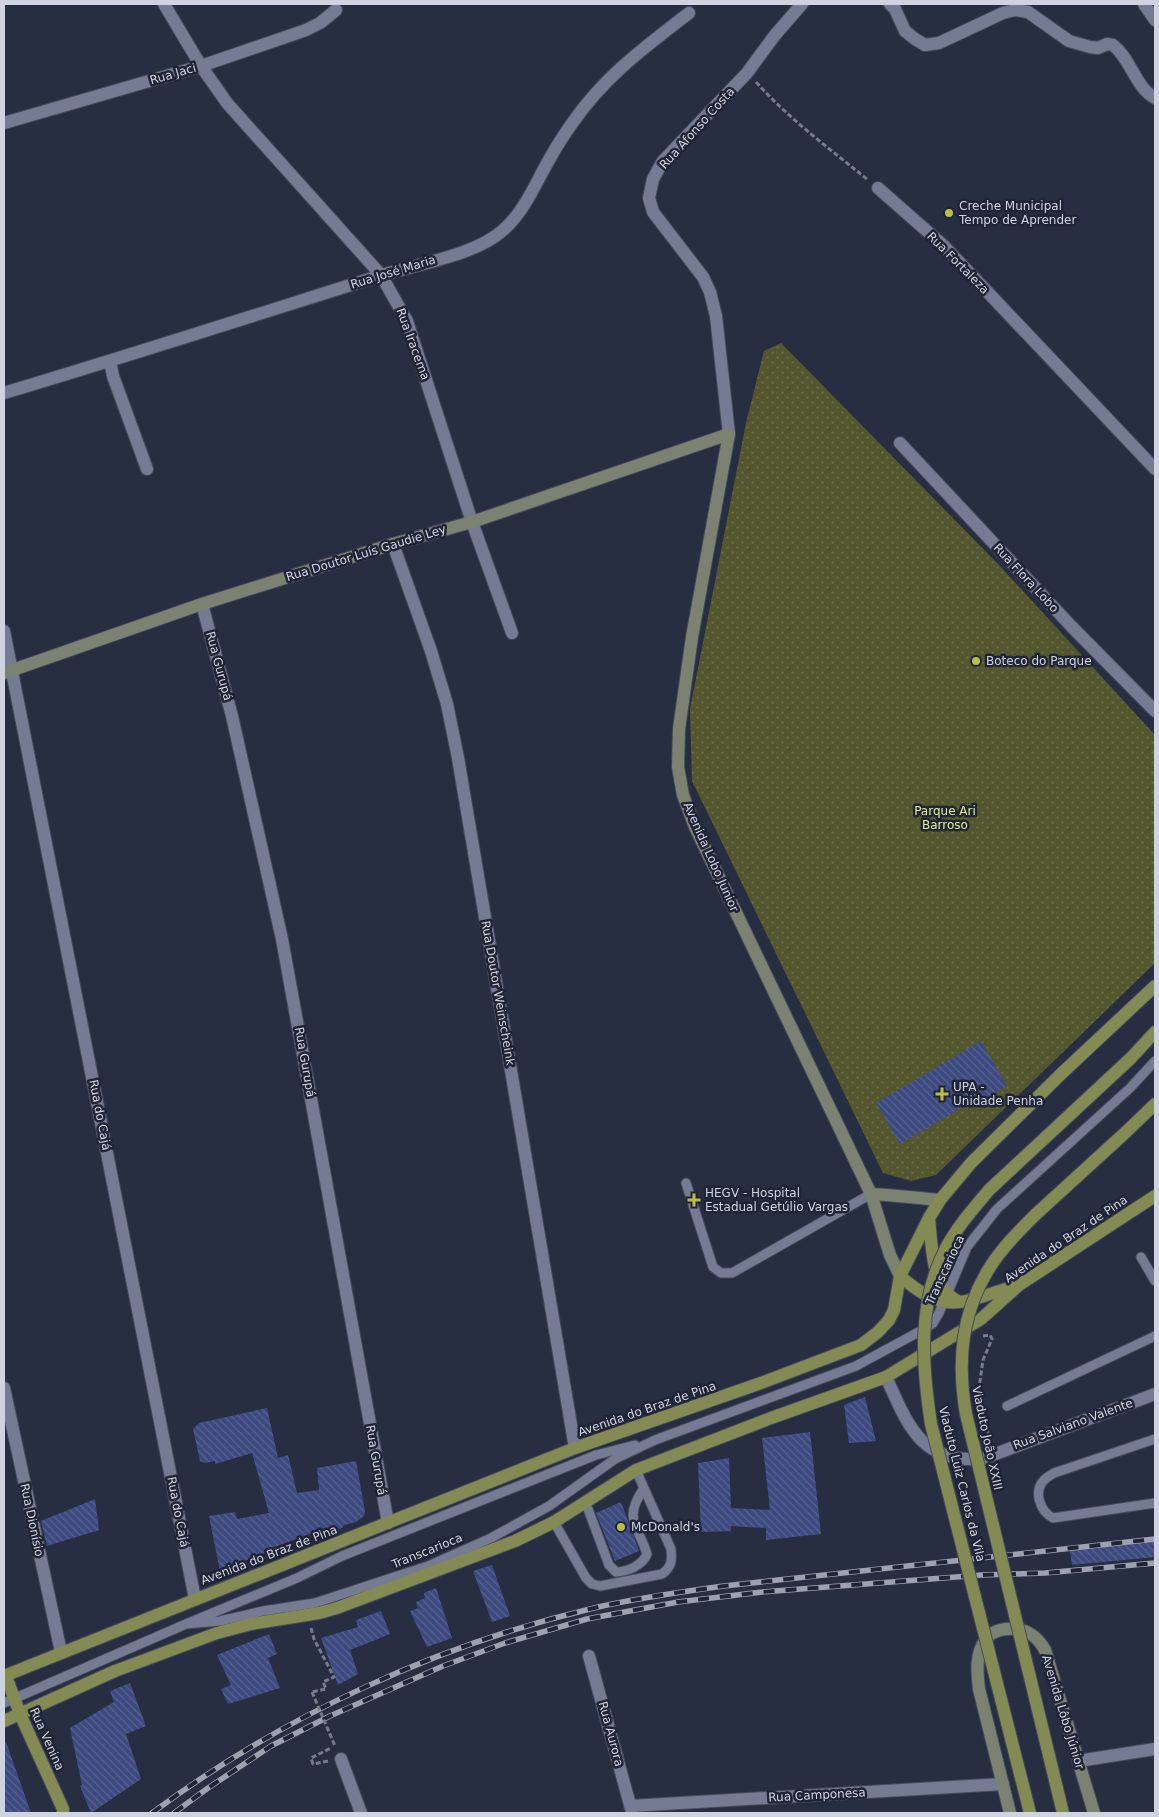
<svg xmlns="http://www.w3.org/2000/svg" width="1159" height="1817" viewBox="0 0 1159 1817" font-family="'DejaVu Sans',sans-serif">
<defs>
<pattern id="park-dots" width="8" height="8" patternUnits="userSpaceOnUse" patternTransform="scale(1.25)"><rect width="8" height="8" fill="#54572e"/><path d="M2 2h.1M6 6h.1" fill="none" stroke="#6c6e4c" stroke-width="1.8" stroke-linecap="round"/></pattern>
<pattern id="building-back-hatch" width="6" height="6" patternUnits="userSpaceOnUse" patternTransform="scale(1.25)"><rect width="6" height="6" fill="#3d4a80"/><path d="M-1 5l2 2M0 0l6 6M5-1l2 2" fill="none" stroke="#586392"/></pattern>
</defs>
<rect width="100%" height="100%" fill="#282e41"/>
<path fill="url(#park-dots)" d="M781 343 1000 566 1155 735V963L936 1175 911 1181 883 1173 692 781 690 709 746 423 764 351Z"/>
<path fill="url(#building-back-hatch)" d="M981 1041 1007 1086 970 1108 968 1104 900 1144 876 1103Z
M865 1397 876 1441 849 1443 844 1405Z
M267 1408 278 1458 288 1455 297 1493 319 1490 317 1468 356 1461 365 1511 364 1516 356 1522 344 1525 342 1528 327 1534 318 1531 269 1549V1551L220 1571 209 1516 235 1512 237 1519 269 1513 252 1453 215 1464V1461L205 1463 200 1461 193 1429 199 1423Z
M810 1432 821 1534 766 1540V1528L731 1526V1531L701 1532 698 1463 729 1458 731 1508 770 1510 762 1438Z
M95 1499 99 1530 47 1546 41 1521Z
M621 1502 639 1551 615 1561 596 1513Z
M1155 1541V1557L1072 1565 1070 1551Z
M492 1565 510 1616 492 1622 473 1571Z
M436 1588 452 1638 427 1647 410 1611 418 1608 416 1602 425 1598 424 1593Z
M381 1611 390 1634 350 1650 358 1674 338 1685 321 1638 358 1627 356 1620Z
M269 1634 277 1654 268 1658 280 1688 228 1704 221 1689 231 1685 217 1655Z
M130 1683 146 1726 126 1734 141 1779 91 1813 80 1786 82 1785 70 1728 114 1702 110 1691Z
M4 1742H6L31 1813H4Z"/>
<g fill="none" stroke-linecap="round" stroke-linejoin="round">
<g stroke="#464b5b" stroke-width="11">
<path id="lane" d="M686 1183 713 1267 721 1273H732L871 1194
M1141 1257 1155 1281
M1007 1406 1155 1336
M1155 1439 1054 1473C1051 1475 1047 1477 1044 1480 1033 1492 1040 1511 1053 1518L1155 1503
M585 1501 609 1565 616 1572C627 1572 643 1565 647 1554 637 1523 623 1519 644 1488
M554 1522 586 1578 592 1584 600 1586 662 1574C672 1567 672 1560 671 1549L636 1470
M186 1624 220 1621 263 1611 315 1603 428 1566 491 1538 549 1506 615 1459 655 1440 856 1366 926 1328 933 1323 939 1313 967 1247 997 1209 1130 1088 1155 1061
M4 1703 186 1624 297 1578 342 1556 596 1455 635 1445"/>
</g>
<g stroke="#464b5b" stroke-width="14">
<path id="street" d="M164 4 201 66 227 103 381 275 407 321 472 522 512 633
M890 4 895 9 905 31 915 39 925 45 939 43 1003 13 1015 10 1028 12 1069 41 1090 47 1098 48 1107 44 1113 45C1131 59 1135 87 1155 98
M1144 4 1155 20
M4 123 201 66 306 30 320 23 336 10
M878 188 944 246 1155 469
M110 361 113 376 147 469
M4 393C128 356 252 316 376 277 412 265 474 256 502 231 526 211 537 179 553 153 559 142 566 132 573 122 605 76 645 47 689 13
M729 434 716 316 710 292 703 277 653 212 649 198 653 179 663 161 747 73 775 35 802 4
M900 443 1072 627 1155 711
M393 544 431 651 447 704 458 758 575 1448
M202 604 232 716 282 939 388 1523
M4 631 195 1599
M886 1377C908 1425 920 1463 982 1459L1155 1394
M4 1388 61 1652
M589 1656 632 1812
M341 1759 361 1813
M1078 1761 1155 1749
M630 1806 1003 1784"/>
</g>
<g stroke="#464b5b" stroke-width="14">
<path id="secondary" d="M4 673 202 604 393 544 472 522 729 434 692 637 679 729 678 767 683 795 695 827 871 1194 890 1255 900 1276
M871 1194C894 1195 916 1198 940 1200
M1010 1813 979 1689C977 1672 975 1654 986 1639 991 1632 998 1630 1006 1629 1024 1627 1036 1634 1045 1650L1094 1813"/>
</g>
<g stroke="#464b5b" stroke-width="14">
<path id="primary" d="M989 1190 1131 1058 1155 1032
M1035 1215 1126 1132 1155 1104
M929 1218C931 1237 932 1274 944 1290 948 1295 954 1299 959 1302
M900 1276C916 1290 936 1305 959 1302 974 1301 1000 1290 1015 1286
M4 1676 575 1448 761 1383 861 1345 878 1332 889 1320 894 1310 900 1276 929 1218 940 1200 971 1163 1061 1074 1155 986
M6 1676 20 1714 63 1809V1813
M4 1721 115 1671 217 1633 251 1624 319 1613 337 1608 515 1541 554 1522 636 1470 771 1418 886 1377 981 1319 1019 1285 1155 1196"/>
</g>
<path stroke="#777c8c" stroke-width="3" stroke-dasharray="5 2.5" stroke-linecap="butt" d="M756 82C789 119 830 149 868 180
M983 1336 990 1335 992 1339 983 1360 979 1388 990 1443
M311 1628 314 1639 334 1677 323 1682 326 1689 312 1692
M328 1761 313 1764 311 1758 331 1748"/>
<use href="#lane" stroke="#747b92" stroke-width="9"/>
<use href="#street" stroke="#747b92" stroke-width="12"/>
<use href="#secondary" stroke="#7c8272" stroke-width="12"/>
<use href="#primary" stroke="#848a53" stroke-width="12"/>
<g stroke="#9da2b0" stroke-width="5.5">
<path id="rail" d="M152 1813C281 1717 436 1645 594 1608 637 1598 681 1592 724 1586L1155 1539
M174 1813 208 1788 271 1746 330 1716 443 1666 505 1643 587 1619 678 1602 762 1592 982 1575 1045 1573 1155 1563"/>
</g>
<use href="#rail" stroke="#1f2437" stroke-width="4" stroke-dasharray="11" stroke-linecap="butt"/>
<g stroke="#464b5b" stroke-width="14" stroke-linecap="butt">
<path id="primary-bridge" d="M989 1190C974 1208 957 1227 946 1248 917 1303 922 1365 931 1424L1030 1813
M1035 1215C1019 1231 1002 1248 990 1267 961 1313 957 1362 966 1414L1063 1813"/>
</g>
<path stroke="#777c8c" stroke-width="3" stroke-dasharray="5 2.5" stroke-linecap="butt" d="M312 1692 335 1746"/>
<use href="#primary-bridge" stroke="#848a53" stroke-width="12"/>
</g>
<g fill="#bac046" stroke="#1f2437" stroke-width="2">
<circle cx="949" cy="213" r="5"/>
<circle cx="976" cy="661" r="5"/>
<path d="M939.5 1086.5h5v5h5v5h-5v5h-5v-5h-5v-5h5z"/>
<path d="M691.5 1192.5h5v5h5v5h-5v5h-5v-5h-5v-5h5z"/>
<circle cx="621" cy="1527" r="5"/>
</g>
<g text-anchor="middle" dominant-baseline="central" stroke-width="5" stroke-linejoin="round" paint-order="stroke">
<g font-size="12" fill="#cfd3e0" stroke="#1f2437">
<text transform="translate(173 74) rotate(-16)">Rua Jaci</text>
<text transform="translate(697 128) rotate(-48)">Rua Afonso Costa</text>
<text transform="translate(958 263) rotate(45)">Rua Fortaleza</text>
<text transform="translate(393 272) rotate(-17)">Rua José Maria</text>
<text transform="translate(413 344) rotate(70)">Rua Iracema</text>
<text transform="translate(366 553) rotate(-17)">Rua Doutor Luís Gaudie Ley</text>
<text transform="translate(1026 578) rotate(47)">Rua Flora Lobo</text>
<text transform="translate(219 666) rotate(75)">Rua Gurupá</text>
<text transform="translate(711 857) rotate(66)">Avenida Lobo Junior</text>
<text transform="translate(498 993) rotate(80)">Rua Doutor Weinscheink</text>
<text transform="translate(305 1062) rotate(80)">Rua Gurupá</text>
<text transform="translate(100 1115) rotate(79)">Rua do Cajá</text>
<text transform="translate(1066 1239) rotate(-34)">Avenida do Braz de Pina</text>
<text transform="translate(945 1270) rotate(-65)">Transcarioca</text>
<text transform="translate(647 1409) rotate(-19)">Avenida do Braz de Pina</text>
<text transform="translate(1073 1424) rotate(-20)">Rua Salviano Valente</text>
<text transform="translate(987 1438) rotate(78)">Viaduto João XXIII</text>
<text transform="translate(376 1460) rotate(80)">Rua Gurupá</text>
<text transform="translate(962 1484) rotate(76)">Viaduto Luiz Carlos da Vila</text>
<text transform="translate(178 1512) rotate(79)">Rua do Cajá</text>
<text transform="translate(32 1520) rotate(78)">Rua Dionísio</text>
<text transform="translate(427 1551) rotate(-22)">Transcarioca</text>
<text transform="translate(269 1555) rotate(-21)">Avenida do Braz de Pina</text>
<text transform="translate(1063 1712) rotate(73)">Avenida Lôbo Júnior</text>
<text transform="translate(611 1734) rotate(75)">Rua Aurora</text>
<text transform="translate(47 1739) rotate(66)">Rua Venina</text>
<text transform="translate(817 1795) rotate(-3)">Rua Camponesa</text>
</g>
<g font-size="12" fill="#cfd3e0" stroke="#1f2437" text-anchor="start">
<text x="959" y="206">Creche Municipal<tspan x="959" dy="14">Tempo de Aprender</tspan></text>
<text x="986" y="661">Boteco do Parque</text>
<text x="953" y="1087">UPA -<tspan x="953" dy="14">Unidade Penha</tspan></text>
<text x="705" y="1193">HEGV - Hospital<tspan x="705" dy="14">Estadual Getúlio Vargas</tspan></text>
<text x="631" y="1527">McDonald's</text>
</g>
<g font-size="12" fill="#e5ec8b" stroke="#1f2437">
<text x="945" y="811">Parque Ari<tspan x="945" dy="14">Barroso</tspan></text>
</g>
</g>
<rect width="1159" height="1817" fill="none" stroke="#cfd3e0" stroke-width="10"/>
</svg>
